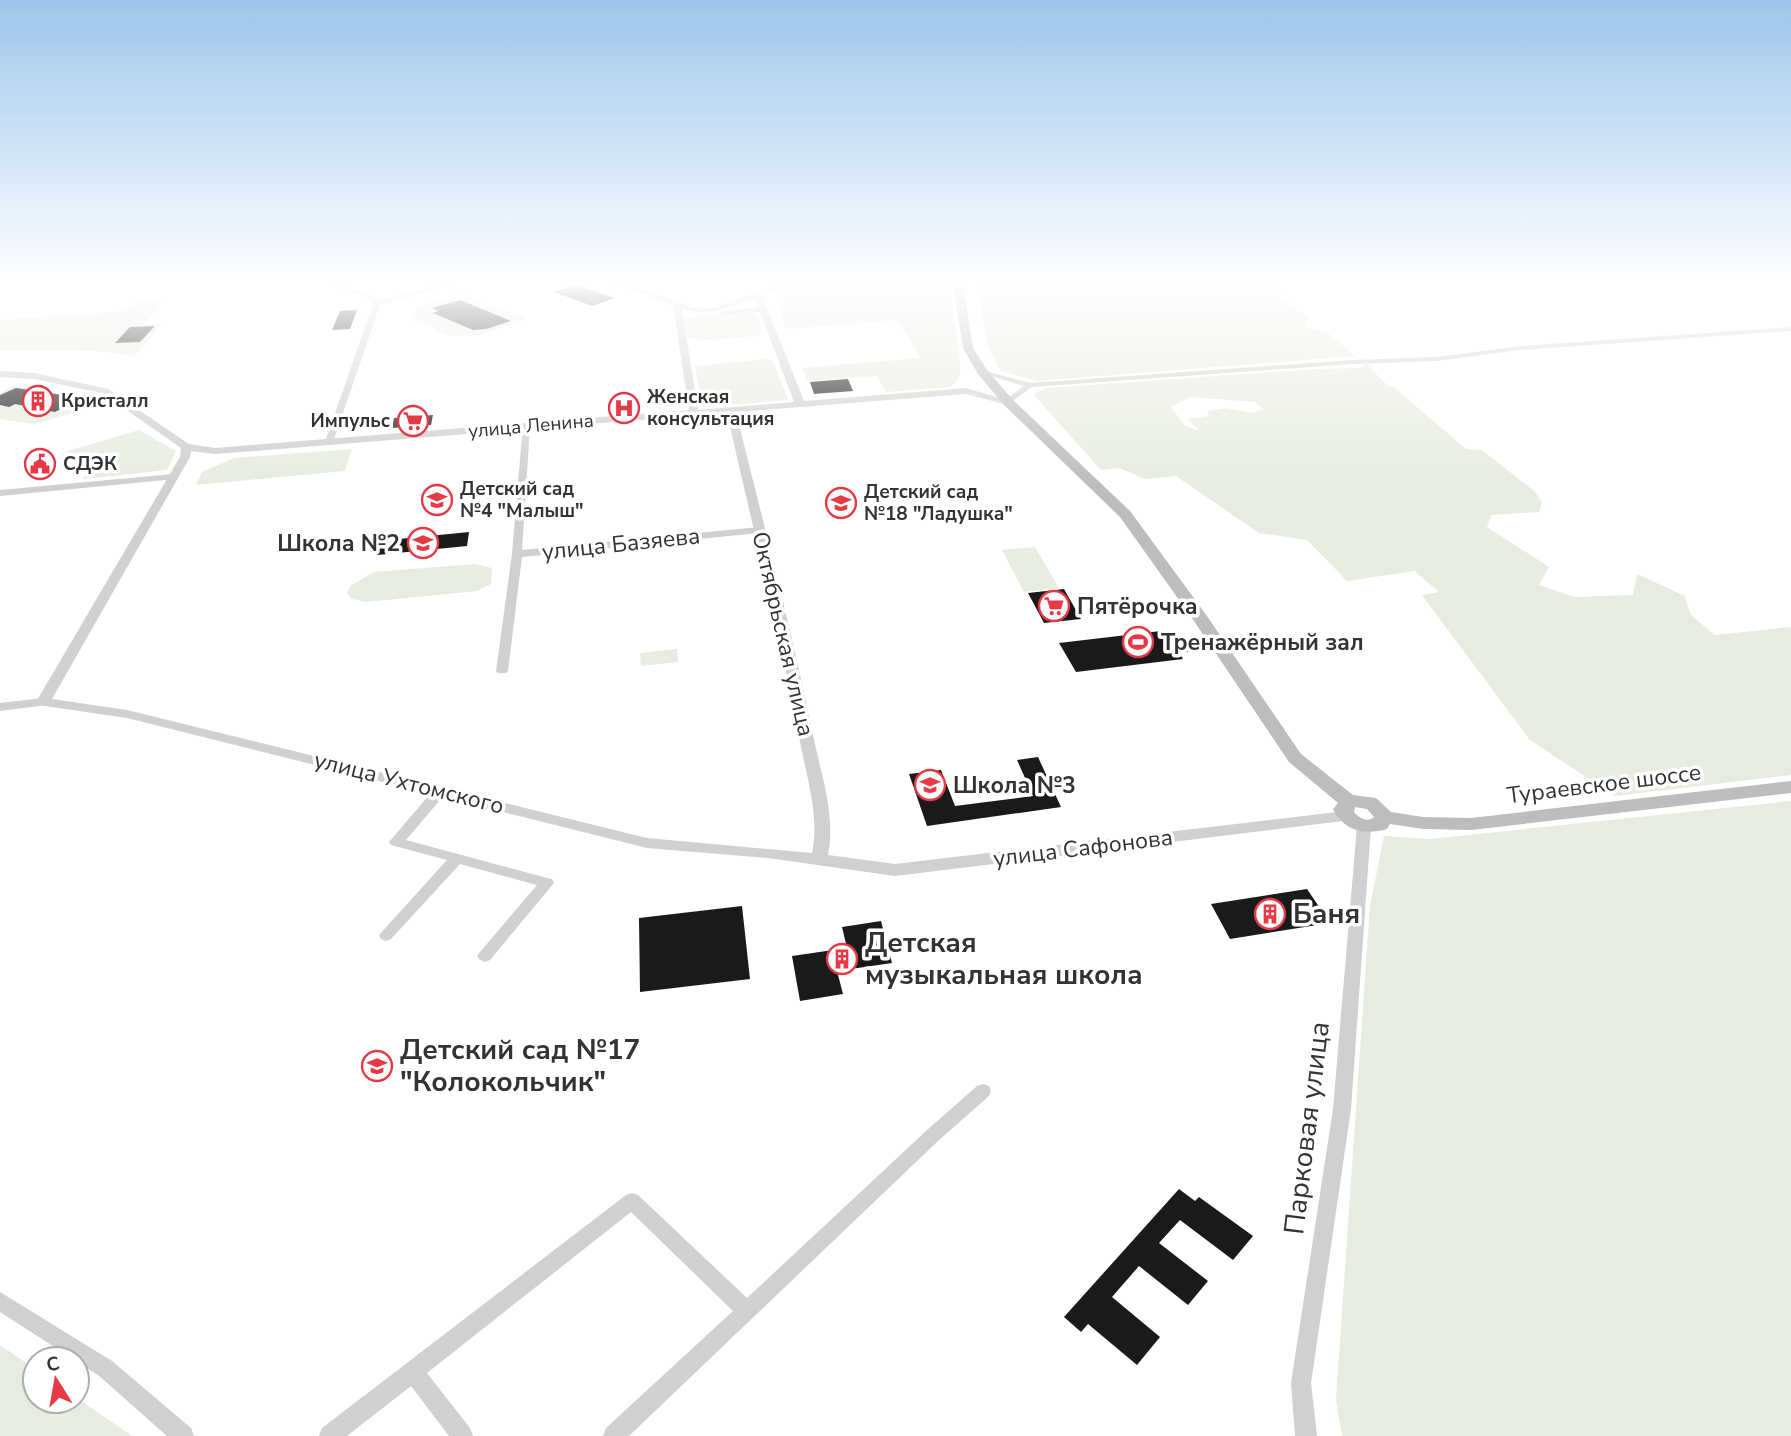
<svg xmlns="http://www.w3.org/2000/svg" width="1791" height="1436" viewBox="0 0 1791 1436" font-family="'Nunito Sans',sans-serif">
<rect width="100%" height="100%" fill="#fff"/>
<path fill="#e6ecdf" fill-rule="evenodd" d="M806 283 950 285 961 369 958 379 951 387 886 392 877 376 807 381 802 368 921 358 898 320 786 329 776 297 781 291Z
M977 283H1268C1285 297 1288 307 1309 316L1306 326 1311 330 1326 331 1355 356 1038 381 1000 371 988 346Z
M461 294 526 319 480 335 450 336 414 320 417 308Z
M138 300H163L145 324 162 323 135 356C90 347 45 352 0 350V320L124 311Z
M740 311 758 314 762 333 756 336 708 340 688 338 684 320 687 318Z
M766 359 773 361 788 400 703 407 695 366Z
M1367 364 1388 386 1395 388 1466 449 1482 450 1534 491 1542 502 1539 512 1491 515 1487 527 1549 567 1539 585 1574 597 1633 595 1637 574 1685 596 1690 614 1715 635 1791 627V775L1615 796 1530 740 1422 595 1439 592 1415 571 1347 581 1307 540 1259 533 1176 476 1145 479 1119 468 1101 470 1033 394 1046 388 1315 369 1359 368ZM1190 397 1255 402 1263 409 1252 413 1226 408 1207 411 1209 416 1188 419 1199 431 1185 426 1171 407Z
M13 386 99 400 105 404 34 424 0 419V393Z
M139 430 176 451 167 470 83 479 93 458 61 460 68 451Z
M352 449 345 471 196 485 202 472 234 458Z
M1035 547 1059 588 1024 592 1002 550Z
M475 564 492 568 491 584 477 591 366 602 352 599 347 593 350 586 374 572Z
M677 649 678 662 641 666 640 653Z
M1791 801V1436H1342L1336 1399 1370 906 1384 836 1430 839Z
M0 1345 35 1369V1401H77V1398L132 1436H0Z"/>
<path fill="#1a1a1a" d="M577 285 615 298 592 306 554 292Z
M460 300 511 321 486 329 473 330 433 313 438 311 432 308Z
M357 310 350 329 332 330 340 311Z
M155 326 140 342 115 343 130 327Z
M848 379 853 391 814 394 810 382Z
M16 388 82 398 55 412 15 404 9 407 0 405V395Z
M433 415 431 425 392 428 394 418Z
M469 532 467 546 377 555 379 541Z
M1064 589 1081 619 1044 623 1028 593Z
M1161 631 1169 632 1174 638H1179L1188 652 1179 653 1183 659 1076 672 1059 643Z
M1038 757 1061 807 927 826 909 774 941 770 955 806 1033 796 1017 760Z
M1307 889 1330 923 1230 939 1211 904Z
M742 906 750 979 640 992 639 918Z
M881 921 892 963 837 971 843 994 800 1001 792 956 847 948 842 927Z
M1179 1189 1195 1201 1199 1197 1253 1236 1233 1260 1180 1220 1159 1243 1208 1281 1188 1305 1139 1266 1112 1297 1160 1337 1137 1365 1088 1324 1081 1332 1064 1317Z"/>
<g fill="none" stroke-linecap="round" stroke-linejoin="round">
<path fill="#d0d0d0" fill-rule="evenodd" d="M331 283H340L379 299 381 301 446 283H456L380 305 333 442 329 445 325 442 373 304V301Z
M1791 327V331L1520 350 1437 361 1353 364 1032 387 1008 404H1005V400L1024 386 978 372 982 370 1030 383 1353 360 1437 357 1520 346Z
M523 424 530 426 522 550 759 527 764 530 759 533 522 557 508 671 506 673H498L496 671 512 554Z
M173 474 176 475V479L0 496V490Z
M43 698 47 699 49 702 47 705 0 711V703Z
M441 786 448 790 446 793 406 840 547 878 552 879 554 883 490 960 485 962 480 960 477 956 480 952 537 885 460 864 391 939 386 941 381 939 379 935 447 860 391 845 389 842 436 787Z
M1364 821 1369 823 1371 826 1351 1109 1311 1383 1317 1436H1295L1291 1383 1333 1109 1357 826 1359 823Z
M983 1084 989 1086 991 1091 989 1096 938 1141 629 1436H603L606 1428 733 1311 631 1212 427 1373 470 1428 473 1436H449L411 1386 347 1436H319L322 1428 626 1195 632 1193 638 1195 747 1298 926 1131 977 1086Z
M0 1292 112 1361 191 1428 194 1436H167L98 1375 77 1362V1359H73L0 1312Z"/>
<path fill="#d0d0d0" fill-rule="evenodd" d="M613 283H624L692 307 713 308 784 283H795L762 296 804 401 966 388 1013 402 1008 405 966 394 736 412C762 519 791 627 813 735 821 774 836 816 828 855L895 864 1346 811 1351 812 1354 816 1351 820 895 876 768 858 647 848 127 718 38 705 36 702 180 457 181 448 102 393 34 379 0 377V371L34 373 108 389 189 444 215 448 689 410 673 305ZM755 298 759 307 723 311 719 313 723 315 760 312 794 402 698 410 682 308C708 318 731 307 755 298ZM727 413C751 521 779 629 799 737 806 775 820 816 812 853L647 838 127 710 52 699 190 457 191 451 215 454Z"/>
<path fill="#bdbdbd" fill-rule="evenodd" d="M953 283H963L973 348 987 370 1012 399 1130 511 1207 616 1301 754 1353 795 1376 798 1391 812 1423 817 1471 818 1791 781V793L1471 830 1423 829 1390 824 1387 829C1364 835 1345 832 1333 809L1338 803 1289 762 1194 621 1120 517 1004 405 978 374 963 348ZM1355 807 1367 809 1374 817C1368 823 1359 818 1354 812Z"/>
</g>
<linearGradient id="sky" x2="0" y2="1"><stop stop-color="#9ec6ea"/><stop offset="0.58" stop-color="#fff"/><stop offset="1" stop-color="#fff" stop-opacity="0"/></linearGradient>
<rect width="1791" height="484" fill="url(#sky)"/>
<defs>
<g id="building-ring" transform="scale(1.575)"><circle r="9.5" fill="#fff" stroke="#e63946" stroke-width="1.5"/><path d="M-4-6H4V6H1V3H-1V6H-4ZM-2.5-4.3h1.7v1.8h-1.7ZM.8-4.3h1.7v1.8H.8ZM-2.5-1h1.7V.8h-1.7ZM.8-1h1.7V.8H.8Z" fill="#e63946"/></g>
<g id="hospital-ring" transform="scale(1.575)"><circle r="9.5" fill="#fff" stroke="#e63946" stroke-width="1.5"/><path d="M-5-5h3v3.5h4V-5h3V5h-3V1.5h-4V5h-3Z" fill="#e63946"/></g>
<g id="supermarket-ring" transform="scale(1.575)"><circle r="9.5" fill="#fff" stroke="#e63946" stroke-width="1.5"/><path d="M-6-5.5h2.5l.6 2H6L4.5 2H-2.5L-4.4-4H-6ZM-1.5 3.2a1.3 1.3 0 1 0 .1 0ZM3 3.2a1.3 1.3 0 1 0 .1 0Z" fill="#e63946"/></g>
<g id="civic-ring" transform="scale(1.575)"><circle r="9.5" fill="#fff" stroke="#e63946" stroke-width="1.5"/><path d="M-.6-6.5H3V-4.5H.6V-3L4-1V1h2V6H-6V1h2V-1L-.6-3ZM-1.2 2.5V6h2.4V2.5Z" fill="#e63946"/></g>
<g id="school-ring" transform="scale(1.575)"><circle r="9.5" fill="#fff" stroke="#e63946" stroke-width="1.5"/><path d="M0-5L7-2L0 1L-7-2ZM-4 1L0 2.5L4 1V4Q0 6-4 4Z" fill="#e63946"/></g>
<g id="stadium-ring" transform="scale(1.575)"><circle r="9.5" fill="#fff" stroke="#e63946" stroke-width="1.5"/><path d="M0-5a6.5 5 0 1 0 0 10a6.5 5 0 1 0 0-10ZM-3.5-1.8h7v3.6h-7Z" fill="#e63946"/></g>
</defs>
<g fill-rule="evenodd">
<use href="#building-ring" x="38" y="401"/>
<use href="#hospital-ring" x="624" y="408"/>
<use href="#supermarket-ring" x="413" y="421"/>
<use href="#civic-ring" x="40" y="464"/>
<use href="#school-ring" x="437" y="500"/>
<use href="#school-ring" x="841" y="503"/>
<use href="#school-ring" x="423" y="543"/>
<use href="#supermarket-ring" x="1054" y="606"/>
<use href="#stadium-ring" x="1138" y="642"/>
<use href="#school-ring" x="930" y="785"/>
<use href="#building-ring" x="1270" y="914"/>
<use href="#building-ring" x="842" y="959"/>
<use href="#school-ring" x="377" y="1066"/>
</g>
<g text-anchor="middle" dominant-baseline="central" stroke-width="7" stroke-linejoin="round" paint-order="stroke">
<g font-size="19" font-weight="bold" fill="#333" stroke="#fff" text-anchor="start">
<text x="647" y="397">Женская<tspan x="647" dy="22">консультация</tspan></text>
<text x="61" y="401">Кристалл</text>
<text x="390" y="421" text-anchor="end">Импульс</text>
<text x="63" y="464">СДЭК</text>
<text x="460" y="489">Детский сад<tspan x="460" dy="22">№4 "Малыш"</tspan></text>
<text x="864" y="492">Детский сад<tspan x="864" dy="22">№18 "Ладушка"</tspan></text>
</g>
<g font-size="19" fill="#333" stroke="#fff">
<text transform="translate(531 426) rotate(-5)">улица Ленина</text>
</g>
<g font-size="23" font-weight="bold" fill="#333" stroke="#fff" text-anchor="start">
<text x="400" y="543" text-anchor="end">Школа №2</text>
<text x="1077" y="606">Пятёрочка</text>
<text x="1161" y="642">Тренажёрный зал</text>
<text x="953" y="785">Школа №3</text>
</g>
<g font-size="23" fill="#333" stroke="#fff">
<text transform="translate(621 544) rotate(-6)">улица Базяева</text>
<text transform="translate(783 634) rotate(77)">Октябрьская улица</text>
<text transform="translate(409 783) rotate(14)">улица Ухтомского</text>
<text transform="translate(1604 784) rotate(-7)">Тураевское шоссе</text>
<text transform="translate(1083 848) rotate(-7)">улица Сафонова</text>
</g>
<g font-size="28" font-weight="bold" fill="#333" stroke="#fff" text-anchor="start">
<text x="1293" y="914">Баня</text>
<text x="865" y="943">Детская<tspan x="865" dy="32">музыкальная школа</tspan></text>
<text x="400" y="1050">Детский сад №17<tspan x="400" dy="32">"Колокольчик"</tspan></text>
</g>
<g font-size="28" fill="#333" stroke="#fff">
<text transform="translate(1307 1128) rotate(-83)">Парковая улица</text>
</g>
</g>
<g transform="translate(56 1380) rotate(349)"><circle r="33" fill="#ffffff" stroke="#adadad" stroke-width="2"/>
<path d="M0-5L12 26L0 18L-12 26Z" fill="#e63946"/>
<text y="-10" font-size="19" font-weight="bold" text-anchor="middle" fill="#333333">С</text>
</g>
</svg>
